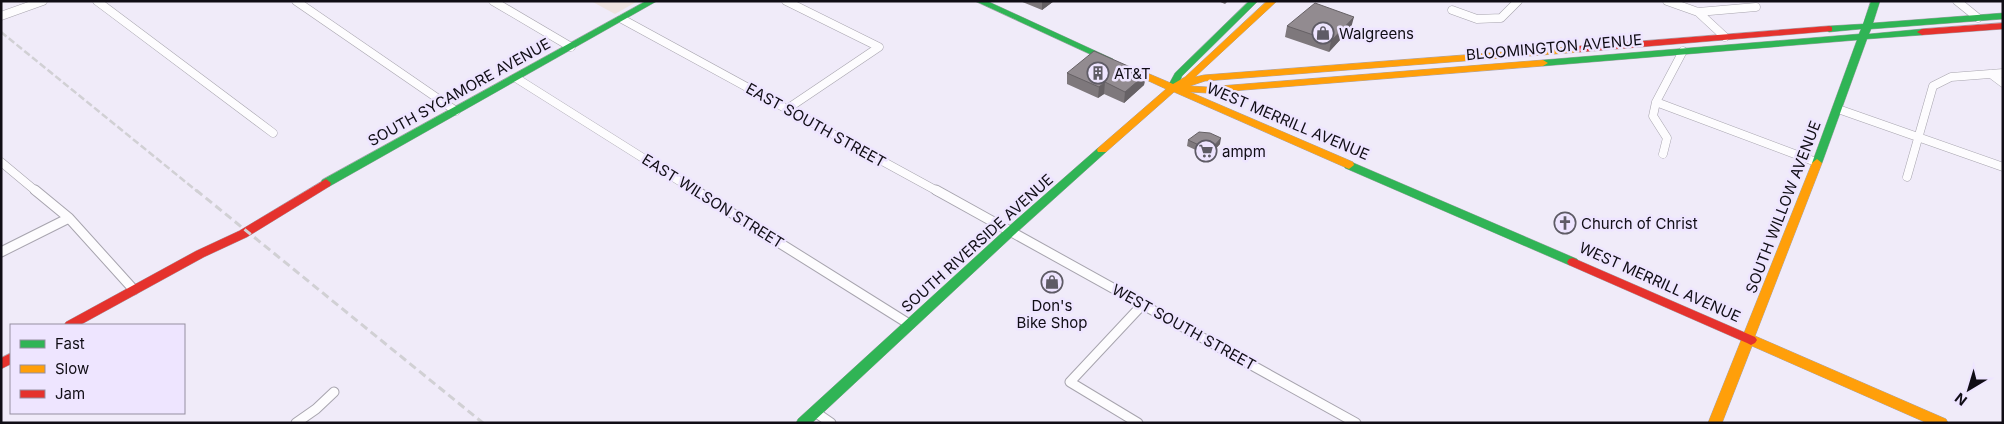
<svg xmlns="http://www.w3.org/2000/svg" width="2004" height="424" viewBox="0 0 2004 424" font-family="Inter,sans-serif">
<rect width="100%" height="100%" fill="#f0ebf9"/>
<path fill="#efe3e0" d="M591 1H638L615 14Z"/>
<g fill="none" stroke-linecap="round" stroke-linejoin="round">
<g stroke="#a7a4ae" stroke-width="9">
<path id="street-far1" d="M97 1 273 133
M296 1 456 111
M493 1 571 47
M786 1 879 47 787 109
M1667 1 1698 12 1756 7
M1957 1 1978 18
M1452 10 1477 19 1501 18 1518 1
M1698 12 1725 37
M1 16 43 1
M622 19 939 192
M1991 74 2003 83
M516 78 697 192
M1656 102 1816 162
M1838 109 2003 167
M1663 154 1667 138 1653 116 1656 102 1683 51
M1 162 37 192
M1907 177 1933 86 1951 77 2003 73"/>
</g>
<g stroke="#a7a4ae" stroke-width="11">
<path id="street" d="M35 190 69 218 134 290
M695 190 909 324
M936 190 1356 423
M1 252 69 218
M815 412 831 423
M296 423 316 409 334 392
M1138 423 1070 382 1143 304"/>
</g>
<g stroke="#a7a4ae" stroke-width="1">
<path id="fast" d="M646 1H657L330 186 326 187 321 183 322 180Z
M975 1H987L1113 59 1111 61H1105Z
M1249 1H1258L1182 76 1178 86H1170L1169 84 1175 73Z
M1871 1H1880L1873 23 2003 13V19L1871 29 1869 34 1922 29 1927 32 1922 35 1867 39 1822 163 1817 167 1812 163 1857 40 1543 66 1538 63 1543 60 1859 34 1861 29 1829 32 1824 29 1829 26 1863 24Z
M1102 147 1106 148 1107 150 1106 152 1015 234 812 423H796L798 419 1007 228 1098 148Z
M1349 161 1577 259 1579 262 1577 265H1569L1345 168 1344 165Z"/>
</g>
<g stroke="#a7a4ae" stroke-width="1">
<path id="slow" d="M1267 1H1277L1195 77 1204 75 1580 46 1585 49 1580 52 1205 81 1190 86 1207 87 1543 60 1548 63 1543 66 1207 93 1190 92 1353 162 1354 165 1349 169 1174 92 1106 152H1098L1097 150 1098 148 1166 89 1127 71 1125 69 1127 67H1133L1173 84 1185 77Z
M1817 159 1822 163 1755 336 1946 419 1948 423H1927L1752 346 1722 423H1708L1812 163Z"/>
</g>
<g stroke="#a7a4ae" stroke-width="1">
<path id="jam" d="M2003 23V29L1922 35 1917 32 1922 29Z
M1829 26 1832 27V31L1580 52 1575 49 1580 46Z
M326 179 331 183 330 186 247 237 204 257 80 325H64L66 322 196 251 239 231Z
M1573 258 1755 337 1757 340 1755 343 1751 345 1747 343 1569 265 1567 262 1569 259Z
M11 353V364L1 369V358Z"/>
</g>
<use href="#street-far1" stroke="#fdfcfe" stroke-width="8"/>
<use href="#street" stroke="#fdfcfe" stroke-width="9"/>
<use href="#fast" fill="#30b455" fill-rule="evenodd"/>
<use href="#slow" fill="#ff9f0a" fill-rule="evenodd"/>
<use href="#jam" fill="#e5322d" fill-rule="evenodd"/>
<path stroke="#d1d0d4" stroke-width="2.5" stroke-dasharray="7 3" stroke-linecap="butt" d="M1 32 198 192"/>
<path stroke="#d1d0d4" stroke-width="3" stroke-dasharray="8 4.5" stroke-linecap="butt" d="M196 190 483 423"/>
</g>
<path fill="#7e787c" d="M1020 1H1054L1042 10Z
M1218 1H1228L1225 4Z
M1287 26 1351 28 1329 52 1285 37Z
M1067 73 1146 74 1144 85 1124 103 1104 94 1098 98 1067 84Z
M1188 140 1220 144 1209 156 1187 146Z"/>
<path fill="#666165" d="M1042 1H1054L1042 10Z
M1354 17 1351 28 1329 52 1331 41Z
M1146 74 1144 85 1124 103 1125 92Z
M1105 82 1104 94 1098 98 1099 87Z
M1221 138 1220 144 1209 156 1210 150Z"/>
<path fill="#928b90" stroke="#666165" d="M1315 3 1354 17 1331 41 1287 26Z
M1094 51 1146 74 1125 92 1105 82 1099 87 1067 73Z
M1199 132 1210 133 1221 138 1210 150 1188 140Z"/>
<defs>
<g id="shop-ring" transform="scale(1.125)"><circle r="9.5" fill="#eee5ff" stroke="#5e5b65" stroke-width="1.5"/><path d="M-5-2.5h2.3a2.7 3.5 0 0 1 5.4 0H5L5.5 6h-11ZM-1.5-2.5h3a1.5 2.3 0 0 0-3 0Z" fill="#5e5b65"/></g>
<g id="building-ring" transform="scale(1.125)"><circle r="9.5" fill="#eee5ff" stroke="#5e5b65" stroke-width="1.5"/><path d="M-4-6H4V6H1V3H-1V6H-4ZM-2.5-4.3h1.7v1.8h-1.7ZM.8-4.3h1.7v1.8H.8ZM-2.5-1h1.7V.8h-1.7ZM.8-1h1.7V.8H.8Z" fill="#5e5b65"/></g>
<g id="supermarket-ring" transform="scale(1.125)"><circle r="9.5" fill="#eee5ff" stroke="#5e5b65" stroke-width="1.5"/><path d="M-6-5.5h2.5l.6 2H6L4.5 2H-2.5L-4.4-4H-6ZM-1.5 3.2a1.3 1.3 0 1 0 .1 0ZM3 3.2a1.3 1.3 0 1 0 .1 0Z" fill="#5e5b65"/></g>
<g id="church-ring" transform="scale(1.125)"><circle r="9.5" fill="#eee5ff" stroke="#5e5b65" stroke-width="1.5"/><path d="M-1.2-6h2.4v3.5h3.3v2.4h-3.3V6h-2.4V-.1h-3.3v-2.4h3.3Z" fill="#5e5b65"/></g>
</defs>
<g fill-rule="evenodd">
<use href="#shop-ring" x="1323" y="33"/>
<use href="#building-ring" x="1098" y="73"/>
<use href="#supermarket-ring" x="1206" y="151"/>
<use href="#church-ring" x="1565" y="223"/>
<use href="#shop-ring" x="1052" y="282"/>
</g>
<g text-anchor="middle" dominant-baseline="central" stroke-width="5" stroke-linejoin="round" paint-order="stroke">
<g font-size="15" fill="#100d15" stroke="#eee5ff" text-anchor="start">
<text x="1339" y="33">Walgreens</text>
<text x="1114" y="73">AT&amp;T</text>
<text x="1222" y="151">ampm</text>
<text x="1581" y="223">Church of Christ</text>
<text x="1052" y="305" text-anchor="middle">Don's<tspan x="1052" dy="17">Bike Shop</tspan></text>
</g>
<g font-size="15" fill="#100d15" stroke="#eee5ff">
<text transform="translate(1554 47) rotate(-5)">BLOOMINGTON AVENUE</text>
<text transform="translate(459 92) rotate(-29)">SOUTH SYCAMORE AVENUE</text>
<text transform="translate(1288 121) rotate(23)">WEST MERRILL AVENUE</text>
<text transform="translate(816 125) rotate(29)">EAST SOUTH STREET</text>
<text transform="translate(713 201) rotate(32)">EAST WILSON STREET</text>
<text transform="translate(1783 207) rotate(-69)">SOUTH WILLOW AVENUE</text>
<text transform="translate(977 243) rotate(-42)">SOUTH RIVERSIDE AVENUE</text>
<text transform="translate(1660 282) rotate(24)">WEST MERRILL AVENUE</text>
<text transform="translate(1184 327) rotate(29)">WEST SOUTH STREET</text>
</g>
</g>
<rect width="2004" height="424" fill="none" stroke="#100d15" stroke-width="5"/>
<rect x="10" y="324" width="175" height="90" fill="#eee5ff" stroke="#958fa1"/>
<rect x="20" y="340" width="25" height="8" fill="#30b455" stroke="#958fa1"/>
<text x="55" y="349" font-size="15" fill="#100d15">Fast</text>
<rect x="20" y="365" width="25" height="8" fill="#ff9f0a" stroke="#958fa1"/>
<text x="55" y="374" font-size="15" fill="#100d15">Slow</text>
<rect x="20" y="390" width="25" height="8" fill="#e5322d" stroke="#958fa1"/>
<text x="55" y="399" font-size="15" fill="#100d15">Jam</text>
<g transform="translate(1969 389) rotate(218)" stroke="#eee5ff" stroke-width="4" paint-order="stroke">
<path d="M0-4L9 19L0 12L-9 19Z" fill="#100d15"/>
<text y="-8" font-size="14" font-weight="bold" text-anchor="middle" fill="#100d15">N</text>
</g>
</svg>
